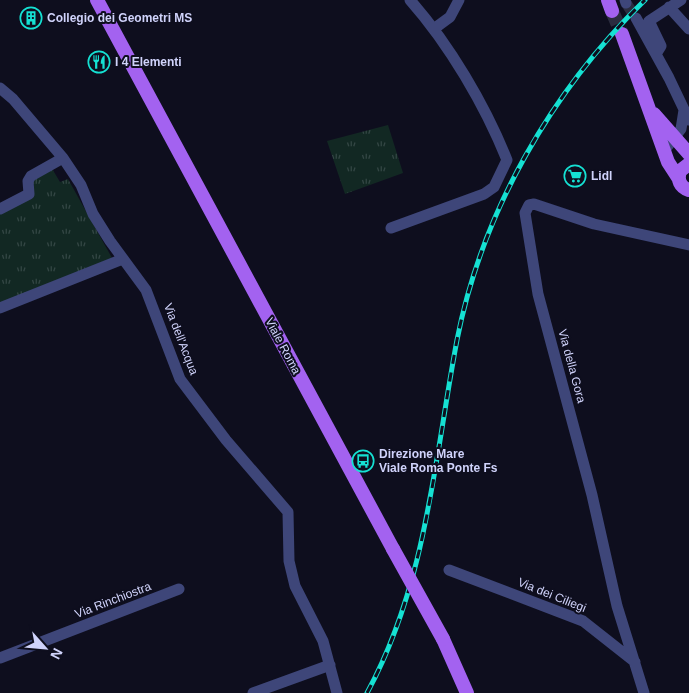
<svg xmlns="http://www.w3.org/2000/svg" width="689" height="693" viewBox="0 0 689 693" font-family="Helvetica,sans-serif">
<defs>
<pattern id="grass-tufts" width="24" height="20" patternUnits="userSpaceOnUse" patternTransform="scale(1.25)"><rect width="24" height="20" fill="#122823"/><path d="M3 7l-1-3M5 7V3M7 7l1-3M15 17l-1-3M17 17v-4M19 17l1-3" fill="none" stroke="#334644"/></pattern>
</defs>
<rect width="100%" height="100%" fill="#0e0e1e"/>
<path fill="url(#grass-tufts)" d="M388 125 403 173 345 194 327 141Z
M51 167 60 182 68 179 112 258 0 303V211L34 195 31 181Z"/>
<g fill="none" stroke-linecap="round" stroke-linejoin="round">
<path stroke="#2b2c3f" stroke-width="11" stroke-dasharray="11 5.5" stroke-linecap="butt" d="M626 3 636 18"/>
<path stroke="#2b2c3f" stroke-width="14" stroke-dasharray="14 7" stroke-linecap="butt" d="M612 11 622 34"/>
<path stroke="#3e4679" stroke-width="11" d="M625 0 626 3
M669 7 689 29
M636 18 669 78 689 120
M435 28 450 17 459 0
M656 54 661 46 649 21 681 0
M0 88 13 99 63 158 81 185 93 214 110 241 146 290 180 379 226 440 288 512 289 561 295 586 323 641 337 693
M664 151 681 129 684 110
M0 209 29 194 28 181 31 176 63 158
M391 228 484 194 494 187 507 160C485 105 449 44 410 0
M0 308 123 259
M449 570 583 621 635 662
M0 658 179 589
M253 693 330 665
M644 693 617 606 592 495 538 294 525 213 529 205 534 204 594 224 689 245"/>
<path stroke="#a362f0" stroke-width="14" d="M97 0 393 549
M608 0 612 11
M622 34 668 162 679 179
M654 114 689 154
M689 164 680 171C677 180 680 187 689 190
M443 639 467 693"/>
<g stroke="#15e1d3" stroke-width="5">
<path id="rail" d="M367 693C427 582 434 461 457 340 482 212 552 90 645 0"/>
</g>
<use href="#rail" stroke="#0e0e1e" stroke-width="3" stroke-dasharray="9" stroke-linecap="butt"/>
<path stroke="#a362f0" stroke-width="14" d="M393 549 443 639"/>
</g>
<defs>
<g id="building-ring" transform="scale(1.125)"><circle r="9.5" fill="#0e0e1e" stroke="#15e1d3" stroke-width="1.5"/><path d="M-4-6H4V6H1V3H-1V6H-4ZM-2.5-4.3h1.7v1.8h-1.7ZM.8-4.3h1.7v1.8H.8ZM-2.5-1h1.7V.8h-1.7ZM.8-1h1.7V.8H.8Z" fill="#15e1d3"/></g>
<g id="restaurant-ring" transform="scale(1.125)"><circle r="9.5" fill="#0e0e1e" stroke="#15e1d3" stroke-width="1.5"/><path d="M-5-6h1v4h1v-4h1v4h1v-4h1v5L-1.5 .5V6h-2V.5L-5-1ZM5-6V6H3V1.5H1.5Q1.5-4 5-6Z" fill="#15e1d3"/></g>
<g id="supermarket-ring" transform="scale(1.125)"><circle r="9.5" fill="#0e0e1e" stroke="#15e1d3" stroke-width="1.5"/><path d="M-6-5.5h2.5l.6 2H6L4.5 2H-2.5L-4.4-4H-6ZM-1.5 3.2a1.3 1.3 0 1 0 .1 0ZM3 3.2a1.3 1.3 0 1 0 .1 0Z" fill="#15e1d3"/></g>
<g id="bus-ring" transform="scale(1.125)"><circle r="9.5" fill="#0e0e1e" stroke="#15e1d3" stroke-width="1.5"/><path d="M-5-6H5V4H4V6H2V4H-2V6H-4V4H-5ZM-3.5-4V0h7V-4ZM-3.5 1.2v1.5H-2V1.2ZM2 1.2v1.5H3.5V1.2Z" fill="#15e1d3"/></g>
</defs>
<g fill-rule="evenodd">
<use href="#building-ring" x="31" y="18"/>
<use href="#restaurant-ring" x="99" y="62"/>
<use href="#supermarket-ring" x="575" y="176"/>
<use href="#bus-ring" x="363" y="461"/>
</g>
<g text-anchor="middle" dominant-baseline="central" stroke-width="4" stroke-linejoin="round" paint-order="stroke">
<g font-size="12" font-weight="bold" fill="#d0d3fb" stroke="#0e0e1e" text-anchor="start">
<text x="47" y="18">Collegio dei Geometri MS</text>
<text x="115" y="62">I 4 Elementi</text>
<text x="591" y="176">Lidl</text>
<text x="379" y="454">Direzione Mare<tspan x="379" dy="14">Viale Roma Ponte Fs</tspan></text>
</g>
<g font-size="12" fill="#d0d3fb" stroke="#0e0e1e">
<text transform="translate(181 339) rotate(69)">Via dell'Acqua</text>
<text transform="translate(283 346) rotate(62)">Viale Roma</text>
<text transform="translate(572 366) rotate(75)">Via della Gora</text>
<text transform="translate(552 595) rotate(22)">Via dei Ciliegi</text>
<text transform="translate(113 600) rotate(-21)">Via Rinchiostra</text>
</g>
</g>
<g transform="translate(45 648) rotate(117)" stroke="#0e0e1e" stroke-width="4" paint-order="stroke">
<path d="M0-4L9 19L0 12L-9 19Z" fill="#d0d3fb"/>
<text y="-8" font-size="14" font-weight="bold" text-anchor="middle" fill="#d0d3fb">N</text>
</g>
</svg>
